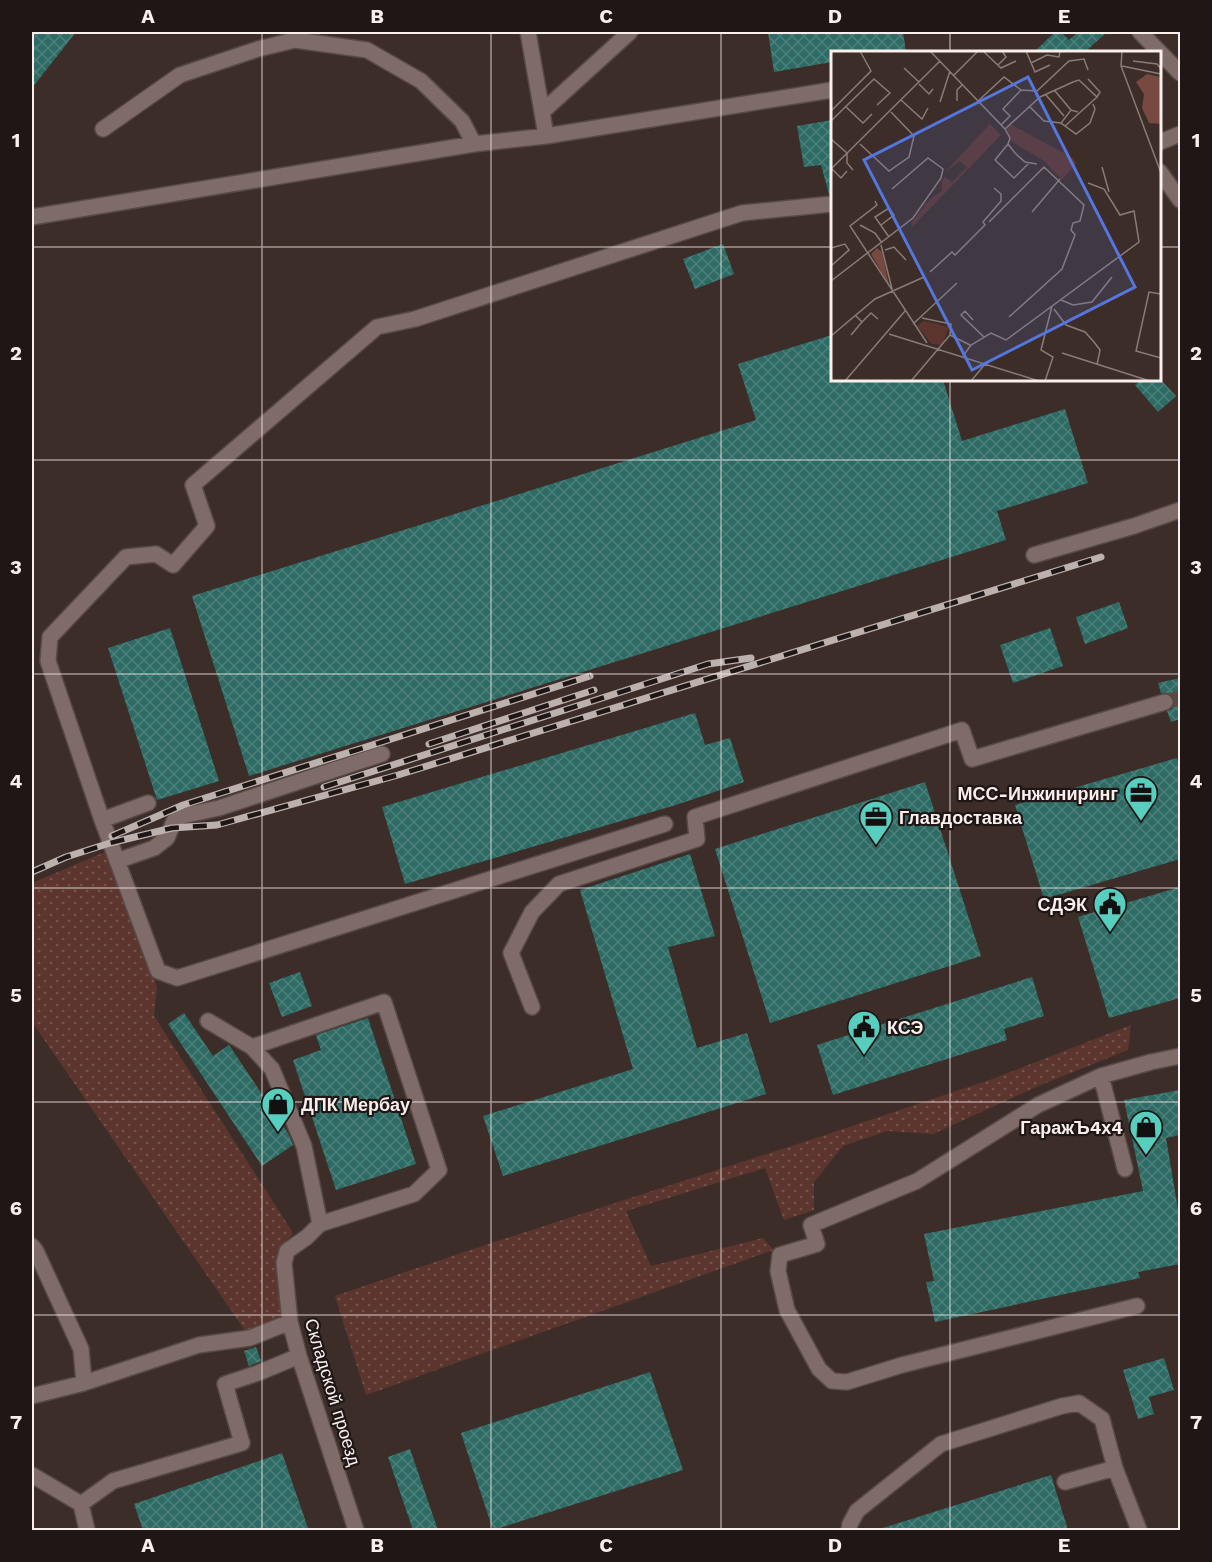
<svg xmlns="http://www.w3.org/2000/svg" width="1212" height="1562" viewBox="0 0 1212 1562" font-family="'Work Sans',sans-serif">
<defs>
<pattern id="grass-dots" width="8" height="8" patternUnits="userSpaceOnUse" patternTransform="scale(1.5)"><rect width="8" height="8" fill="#5c362e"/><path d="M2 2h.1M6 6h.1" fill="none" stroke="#74534c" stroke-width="1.8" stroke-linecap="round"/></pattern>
<pattern id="building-cross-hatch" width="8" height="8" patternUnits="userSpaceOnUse" patternTransform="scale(1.5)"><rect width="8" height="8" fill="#2d6b64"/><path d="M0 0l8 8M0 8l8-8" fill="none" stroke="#4c807a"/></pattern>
</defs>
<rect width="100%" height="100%" fill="#3d2d29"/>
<path fill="url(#grass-dots)" d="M105 852 157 987 154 1016 293 1233 277 1252 281 1317 246 1332 32 1022V883Z
M1131 1025 1128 1050 1036 1087 933 1134 887 1131 843 1146 814 1182V1210L784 1220 765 1168 626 1211 651 1266 763 1238 773 1250 366 1395 335 1296 476 1248 825 1135 995 1078Z"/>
<path fill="url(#building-cross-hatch)" d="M32 32H76L32 88Z
M768 32H903L906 51 896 52H832V62L774 72Z
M1055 32H1061L1069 40 1078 32H1107L1085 52H1034Z
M832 120V194H829L821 165 804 167 797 126Z
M723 244 734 274 695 289 683 259Z
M832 335V380H943L962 441 1065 409 1088 483 997 511 1006 540 249 776 192 596 756 420 738 364Z
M1141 380H1161L1176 396 1158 412 1135 385Z
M1119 602 1128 628 1085 644 1076 617Z
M170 628 219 781 157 800 108 648Z
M1050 628 1063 666 1013 683 1000 645Z
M1180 678V719L1171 722 1167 711 1172 709 1174 705V699L1168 693H1161L1158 683Z
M695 713 705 745 730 738 744 782 676 805 405 884 382 807Z
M1177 758 1180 770V859L1044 899 1015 805Z
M925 782 981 956 770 1023 715 849Z
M690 854 715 936 668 947 697 1048 747 1033 766 1094 503 1176 483 1116 633 1069 580 890Z
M1180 887V998L1109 1018 1078 917Z
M300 972 312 1006 282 1017 269 983Z
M1032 977 1044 1016 1004 1029 1007 1040 833 1095 817 1045Z
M184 1013 213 1056 229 1045 288 1133 293 1145 262 1166 168 1024Z
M368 1018 416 1164 336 1190 293 1060 321 1050 316 1035Z
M1180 1090V1135L1166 1138 1180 1221V1264L1138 1272 1140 1278 935 1322 926 1282 934 1281 924 1234 1143 1191 1124 1100Z
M256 1347 261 1361 249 1366 244 1351Z
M1164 1358 1174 1390 1149 1397 1154 1414 1138 1419 1123 1370Z
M650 1372 683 1470 493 1530 461 1433Z
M410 1449 438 1530H413L388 1457Z
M282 1453 308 1528 301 1530H143L134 1504Z
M1051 1475 1068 1530H884L883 1528Z"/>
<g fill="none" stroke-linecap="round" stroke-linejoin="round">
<path stroke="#594a46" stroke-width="15" stroke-dasharray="15 8" stroke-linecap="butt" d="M1165 702 1180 698"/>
<g stroke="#574946" stroke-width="18">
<path id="minor" d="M528 32 542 112
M1140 32 1180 73
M103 129 180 75 258 49 295 40 367 50 421 81 462 121 474 144
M546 136 542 112 630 32
M1160 142 1180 134
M1160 172 1180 200
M32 217 474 144 546 136 832 90
M1034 555 1134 526 1180 510
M102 820 148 803
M665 824 177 978 158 971 102 820 48 661 50 637 126 557 156 554 173 565 207 526 193 485 377 327 415 319 742 213 832 204
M117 861 154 848 167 838 174 821 182 816 219 808 382 754
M532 1007 511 953 532 912 559 884 697 839 695 817 962 730 972 759 1165 702
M208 1021 252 1047 272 1069 304 1146 320 1224 307 1237 287 1251 284 1263 290 1322 299 1356 356 1530
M252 1047 384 1002 439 1170 414 1194 320 1224
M1101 1076 1125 1169
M32 1246 36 1251 81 1349 84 1383
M1137 1306 902 1365 847 1382 832 1381 819 1369 787 1310 778 1271 780 1255 817 1244 811 1225 917 1181 1038 1105 1101 1076 1151 1062 1180 1056
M32 1396 84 1383 199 1345 250 1338 290 1322
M32 1475 81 1504 87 1530
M1065 1482 1115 1468
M81 1504 113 1481 242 1443 225 1384 258 1373 299 1356
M849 1530 850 1524 857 1511 941 1444 1062 1406 1079 1403 1102 1419 1115 1468 1139 1530"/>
</g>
<use href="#minor" stroke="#7f6b67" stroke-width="15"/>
<g stroke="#bdb1ae" stroke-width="7">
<path id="rail" d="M429 744 594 690
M324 787 708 664 751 658
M112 836 183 805 590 676
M32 872 66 857 110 843 172 828 217 825 398 775 1101 557"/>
</g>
<use href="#rail" stroke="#1e1715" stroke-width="4.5" stroke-dasharray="14" stroke-linecap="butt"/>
</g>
<path fill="none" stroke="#faefec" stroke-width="1.5" stroke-opacity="0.55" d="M262 32V1530M491 32V1530M721 32V1530M950 32V52M32 247H832M1160 247H1180M950 380V1530M32 460H1180M32 674H1180M32 888H1180M32 1102H1180M32 1315H1180"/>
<defs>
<g id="office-pin" transform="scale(1.725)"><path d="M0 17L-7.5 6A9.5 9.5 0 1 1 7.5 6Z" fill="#58cebf" stroke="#1e1715"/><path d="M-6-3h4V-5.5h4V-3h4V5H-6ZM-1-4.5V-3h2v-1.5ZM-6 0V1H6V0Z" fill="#111"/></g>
<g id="civic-pin" transform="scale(1.725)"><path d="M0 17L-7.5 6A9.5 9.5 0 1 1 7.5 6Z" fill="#58cebf" stroke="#1e1715"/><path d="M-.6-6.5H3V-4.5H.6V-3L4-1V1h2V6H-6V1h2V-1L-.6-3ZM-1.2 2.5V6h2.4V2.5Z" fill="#111"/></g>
<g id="shop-pin" transform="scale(1.725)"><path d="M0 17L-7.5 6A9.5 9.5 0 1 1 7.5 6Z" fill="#58cebf" stroke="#1e1715"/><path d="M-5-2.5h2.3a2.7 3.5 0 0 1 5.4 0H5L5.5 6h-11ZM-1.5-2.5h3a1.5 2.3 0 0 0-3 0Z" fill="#111"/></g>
</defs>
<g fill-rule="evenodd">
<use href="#office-pin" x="1141" y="793"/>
<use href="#office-pin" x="876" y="817"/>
<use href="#civic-pin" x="1110" y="904"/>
<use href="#civic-pin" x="864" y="1027"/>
<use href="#shop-pin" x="278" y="1104"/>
<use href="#shop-pin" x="1146" y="1127"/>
</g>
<g text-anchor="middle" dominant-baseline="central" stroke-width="4.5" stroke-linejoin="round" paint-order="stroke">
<g font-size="18" font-weight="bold" fill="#faefec" stroke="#1e1715" text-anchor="end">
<text x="1118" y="793">МСС-Инжиниринг</text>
<text x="899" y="817" text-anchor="start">Главдоставка</text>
<text x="1087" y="904">СДЭК</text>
<text x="887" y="1027" text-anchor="start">КСЭ</text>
<text x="301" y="1104" text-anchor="start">ДПК Мербау</text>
<text x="1123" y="1127">ГаражЪ4х4</text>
</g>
<g font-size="18" fill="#faefec" stroke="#1e1715">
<text transform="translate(333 1392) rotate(73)">Складской проезд</text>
</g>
</g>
<g transform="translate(831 51)">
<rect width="330" height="330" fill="#3d2d29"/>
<path d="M159 73 170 84 81 176 80 172 100 147 111 140V129L114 126 121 131 136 116 129 110 114 121ZM179 73 242 107 245 112 231 129 213 110 180 90 176 78ZM93 270 118 276 111 294 101 293 86 275Z" fill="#5c362e"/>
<path d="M316 23 330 26V73L318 72 311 57 313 43 305 31ZM46 197 51 201 58 234 40 203Z" fill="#774940"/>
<path fill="none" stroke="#897b77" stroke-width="1.5" d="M99 0 174 78 179 87 177 93 184 102 194 111 206 113M152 0 170 17 185 10M195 0 204 21 219 14M291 0 290 15 330 122M302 10 326 13 330 18M200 12 216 4 228 6 229 0M167 14 175 6 171 0M291 15 330 23M73 17 88 31M123 24 147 0M88 33 98 43 102 38M224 40 240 59M215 44 233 65M70 49 91 68 97 57M126 50V39L131 34M147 50 173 26 190 39 206 40 238 10 253 8 257 19M109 51 119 20M14 55 32 72 41 63M198 55 213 70 230 72M0 60 40 20 29 0M247 61 240 59 230 72 245 83 259 72 264 58 262 53M0 70 43 28 59 42 46 54M170 74 179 65 172 58 190 39M234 75 266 46M174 78 209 46 242 31 248 29 266 46 269 41 257 28M0 88 16 102V112L22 119M29 93 58 120 78 106 83 85 60 61M177 93 164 109 183 127 197 113M271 116 278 141M0 118 109 10M1 118 10 127 16 120M44 150 46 154 19 175 96 292M201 161 229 128M158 171 213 116 253 154 249 170 242 172 240 179 244 184 231 218 178 266M29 174 44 182 51 192M50 174 63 164 58 157 44 166 58 186M50 194 61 238M0 197 14 193 18 199 0 215M54 199 63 196 75 209M99 221 121 201 124 204 154 174 152 171 170 150V143L163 137M0 230 82 167 110 127 112 118 97 107 61 138M330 243 318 241 305 300 330 307M230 249 242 254 261 251 281 226M223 258 235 274 254 281 263 291 269 299 266 314M91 267 120 273 119 284M142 269 134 260 130 264 153 286M31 271 40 262 47 268M82 273 126 232M58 283 208 330M20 284 31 271 25 265M0 285 44 248 93 226M231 302 319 330M132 305 140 294 160 282 175 289 308 191 303 160 289 164 273 138 257 132M14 330 74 260M80 330 119 284 139 294M140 330 155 312M214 330 222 306 210 299 221 255"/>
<path fill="#5476dd" fill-opacity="0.15" stroke="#5476dd" stroke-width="3" d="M197 26 304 236 141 319 33 109Z"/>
<rect width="330" height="330" fill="none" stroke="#faefec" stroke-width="3"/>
</g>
<rect width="1212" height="1562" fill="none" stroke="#1e1715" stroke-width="66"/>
<rect x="33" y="33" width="1146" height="1496" fill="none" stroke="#faefec" stroke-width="2"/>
<g font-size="20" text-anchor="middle" font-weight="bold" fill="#faefec">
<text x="148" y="23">A</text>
<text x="377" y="23">B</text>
<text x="606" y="23">C</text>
<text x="835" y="23">D</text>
<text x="1064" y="23">E</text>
<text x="16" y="147">1</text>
<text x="1196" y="147">1</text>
<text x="16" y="360">2</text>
<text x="1196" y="360">2</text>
<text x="16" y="574">3</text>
<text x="1196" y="574">3</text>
<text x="16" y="788">4</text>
<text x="1196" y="788">4</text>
<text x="16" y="1002">5</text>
<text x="1196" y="1002">5</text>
<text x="16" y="1215">6</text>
<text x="1196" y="1215">6</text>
<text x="16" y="1429">7</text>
<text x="1196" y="1429">7</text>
<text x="148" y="1552">A</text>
<text x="377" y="1552">B</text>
<text x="606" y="1552">C</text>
<text x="835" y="1552">D</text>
<text x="1064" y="1552">E</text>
</g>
</svg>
